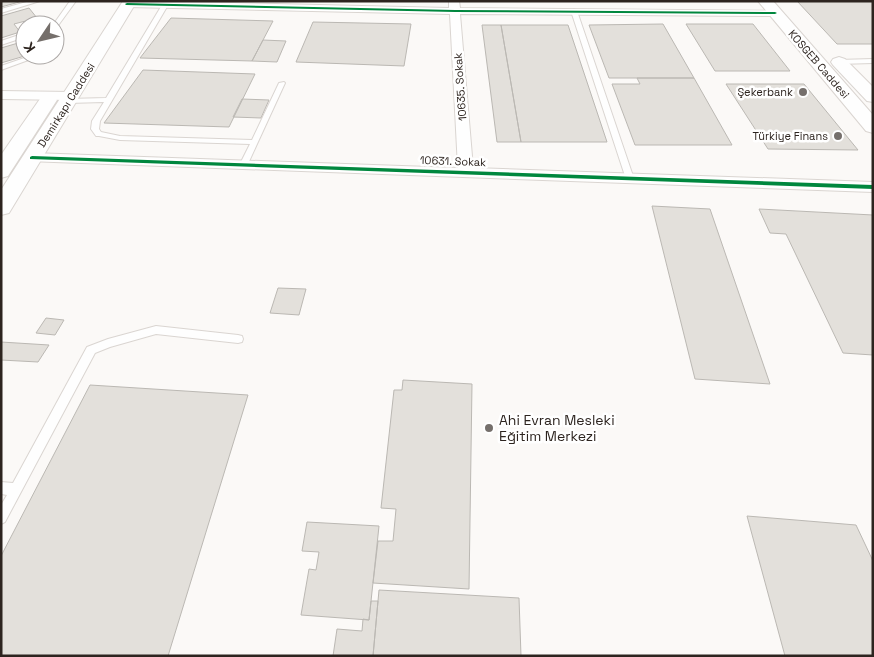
<svg xmlns="http://www.w3.org/2000/svg" width="874" height="657" viewBox="0 0 874 657" font-family="'Space Grotesk',sans-serif">
<rect width="100%" height="100%" fill="#fbf9f7"/>
<path fill="#e3e0db" stroke="#bbb8b3" d="M1 1H23L1 7Z
M797 1H873V44H837Z
M29 8 37 18 14 24 20 32 1 38V16Z
M171 18 273 21 252 61 140 58Z
M313 22 411 24 404 66 296 62Z
M663 24 694 78H609L589 25Z
M686 24H753L790 71H715Z
M482 25H501L521 142H497Z
M501 25H568L607 142H521Z
M263 40 286 41 277 62 252 61Z
M25 41V55H28L1 63V48Z
M143 70 255 74 229 127 104 123Z
M637 78H694L732 145H635L612 84H640Z
M726 84H804L858 150 768 149Z
M242 99 269 100 261 118 233 117Z
M652 206 710 209 770 384 695 379Z
M759 209 873 215V355L843 353 786 234 770 233Z
M278 288 306 289 299 315 270 313Z
M46 318 64 320 55 335 36 333Z
M1 342 49 345 38 362 1 360Z
M403 380 472 384 469 589 373 583 378 541H393L396 509 381 508 394 390H402Z
M90 385 248 395 168 656H1V556Z
M747 516 856 525 873 561V656H785Z
M307 522 379 526 369 620 301 615 309 569 316 570 319 552 302 551Z
M379 590 519 598 521 656H373Z
M371 601H378L373 656H333L337 629 362 631 363 619 369 620Z"/>
<g fill="none" stroke-linecap="round" stroke-linejoin="round">
<g stroke="#dad5d1" stroke-width="2">
<path id="lane" d="M30 1H40L1 13V9Z
M70 1H76L57 27 55 28V25H53Z
M161 1H167L168 5 100 121 99 129 101 132 120 136 252 140 279 83 284 82 285 83 246 168H240L239 166 250 144 120 140 99 136H96L91 129 92 121 104 102 68 103 65 101 68 99 106 98 162 5Z
M574 9 577 11 634 179 633 181 630 182 626 179 571 11Z
M25 33V37L1 45V41Z
M33 55H42L1 70V66Z
M873 59V63L838 64 835 62 838 60Z
M156 326 238 335 242 336 243 339 242 342 238 343 156 334 110 347 95 353 5 522 1 524V505L7 495 1 494V482L13 483 87 347 108 339Z"/>
</g>
<g stroke="#dad5d1" stroke-width="2">
<path id="street" d="M142 1 449 8V1H459L460 8 779 11 780 13 775 16 460 14 473 168 873 182V192L27 161 25 158 32 153 458 168 450 14 127 7 122 4 126 1Z
M1 91 71 92 77 96 71 100 1 99Z"/>
</g>
<g stroke="#dad5d1" stroke-width="2">
<path id="secondary" d="M123 1H137L9 213 1 215V190Z
M758 1H773L873 115V133L866 131Z
M839 57 845 59 873 87V102L867 101 833 65 831 62 833 59Z
M48 95 54 96 57 100 8 176 1 178V155L42 96Z"/>
</g>
<use href="#lane" fill="#fefefe" fill-rule="evenodd"/>
<use href="#street" fill="#fefefe" fill-rule="evenodd"/>
<use href="#secondary" fill="#fefefe" fill-rule="evenodd"/>
<g stroke="#fff" stroke-width="3">
<path id="cycleway" d="M127 3 455 10 775 12 777 13 775 14 455 12 126 5 125 4Z
M32 156 873 185V189L30 159V157Z"/>
</g>
<use href="#cycleway" fill="#00873e" fill-rule="evenodd"/>
</g>
<g fill="#756f6b" stroke="#fff" stroke-width="2">
<circle cx="803" cy="92" r="5"/>
<circle cx="838" cy="136" r="5"/>
<circle cx="489" cy="428" r="5"/>
</g>
<g text-anchor="middle" dominant-baseline="central" stroke-width="5" stroke-linejoin="round" paint-order="stroke">
<g font-size="11" fill="#2d241f" stroke="#fff">
<text transform="translate(819 64) rotate(49)">KOSGEB Caddesi</text>
<text transform="translate(460 87) rotate(-94)">10635. Sokak</text>
<text transform="translate(66 105) rotate(-58)">Demirkapı Caddesi</text>
<text transform="translate(453 161) rotate(2)">10631. Sokak</text>
</g>
<g font-size="11" fill="#2d241f" stroke="#fff" text-anchor="end">
<text x="793" y="92">Şekerbank</text>
<text x="828" y="136">Türkiye Finans</text>
</g>
<g font-size="14" fill="#2d241f" stroke="#fff" text-anchor="start">
<text x="499" y="420">Ahi Evran Mesleki<tspan x="499" dy="16">Eğitim Merkezi</tspan></text>
</g>
</g>
<rect width="874" height="657" fill="none" stroke="#2d241f" stroke-width="5"/>
<g transform="translate(40 40) rotate(235)"><circle r="24" fill="#ffffff" stroke="#aba7a5"/>
<path d="M0-4L9 19L0 12L-9 19Z" fill="#756f6b"/>
<text y="-8" font-size="14" font-weight="bold" text-anchor="middle" fill="#2d241f">K</text>
</g>
</svg>
